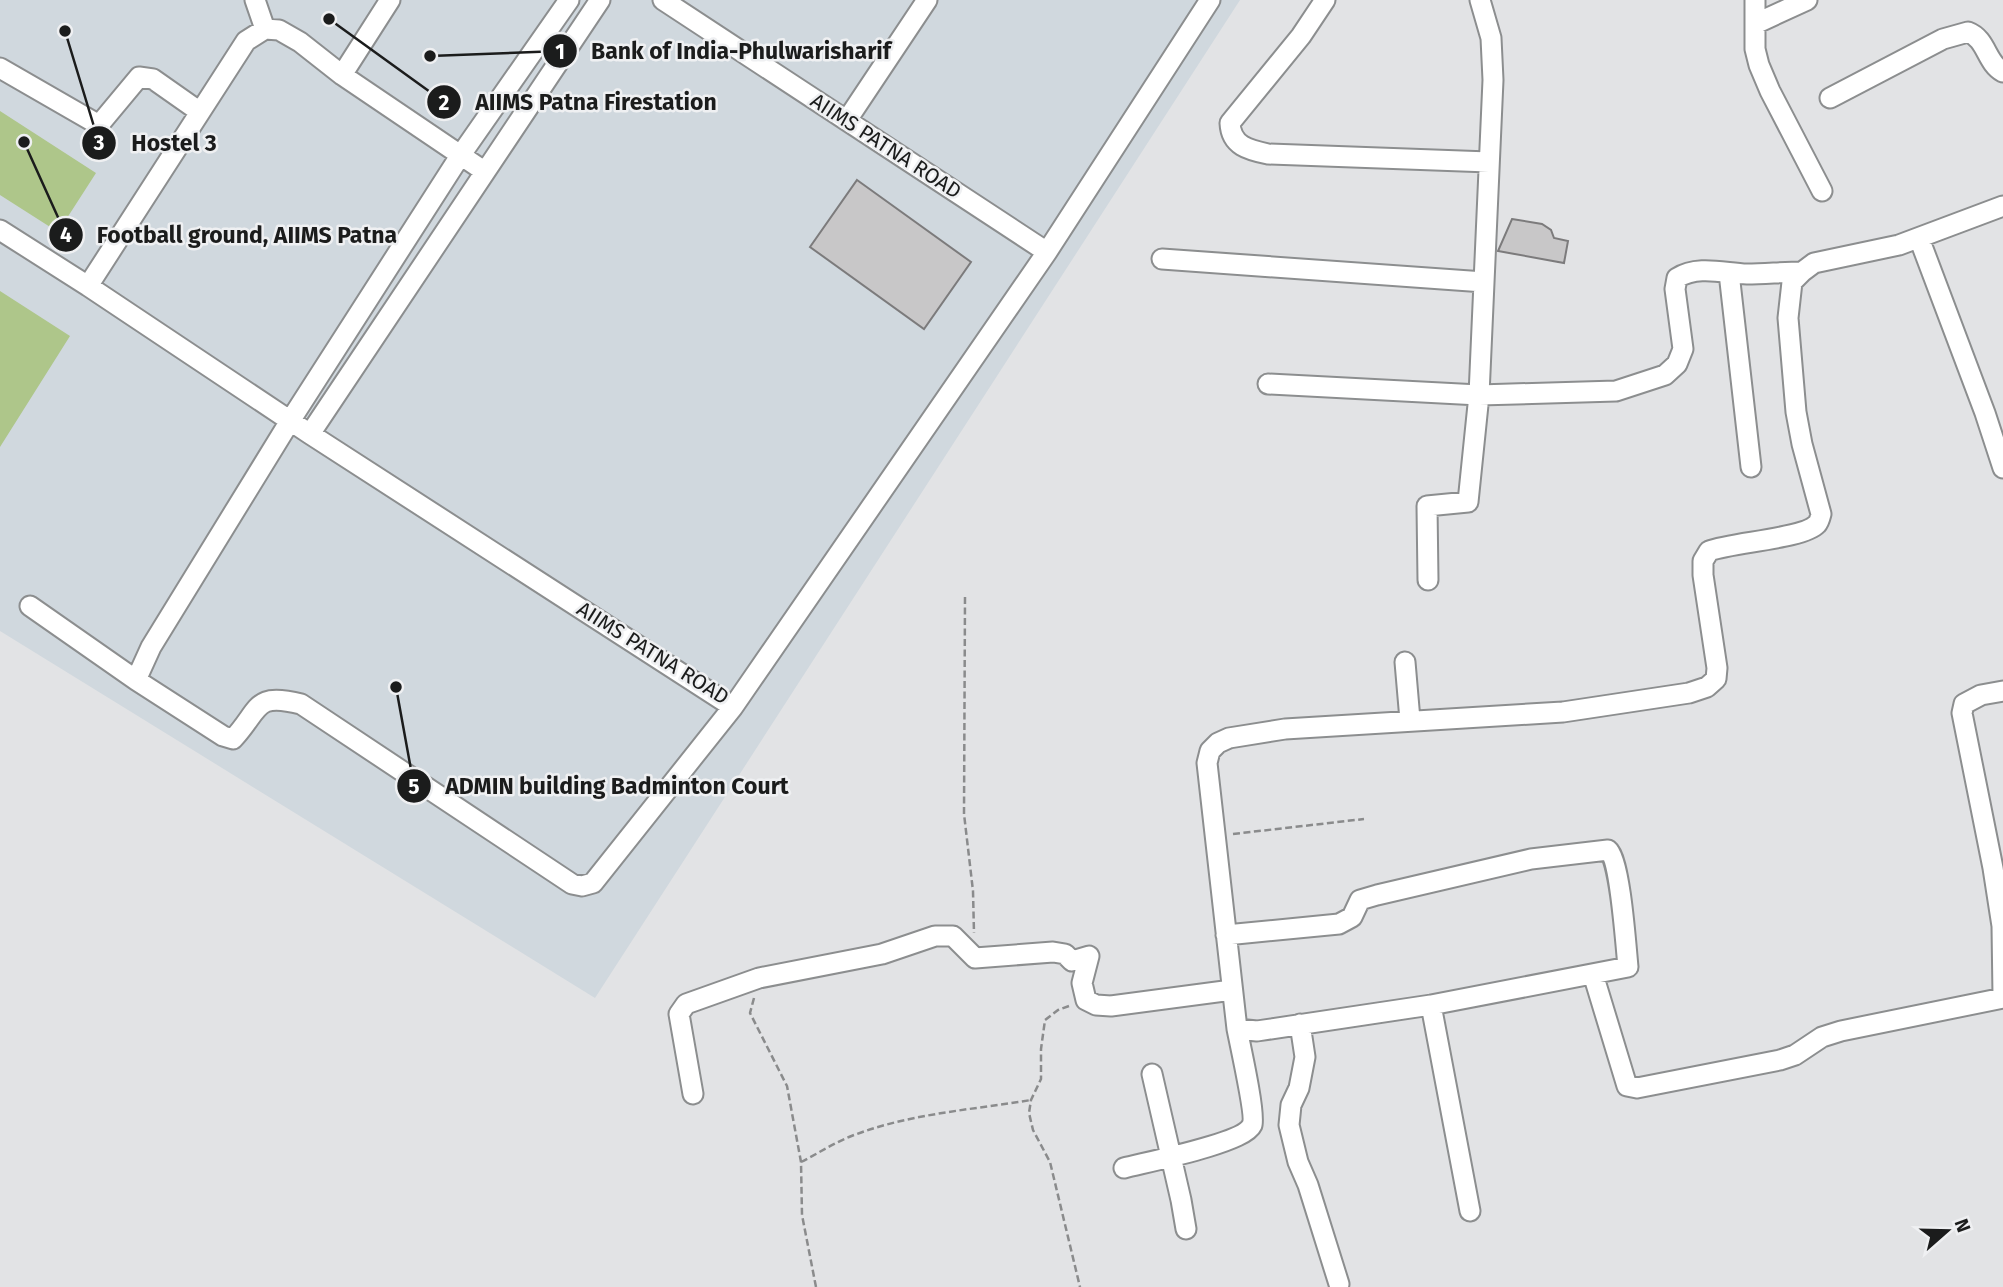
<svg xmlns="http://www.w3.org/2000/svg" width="2003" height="1287" viewBox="0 0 2003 1287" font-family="'Fira Sans',sans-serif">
<rect width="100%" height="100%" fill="#e2e3e5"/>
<path fill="#d0d8de" d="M0 0H1240L595 998 0 631Z"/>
<path fill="#aec68a" d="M0 111 96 173 58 232 0 195Z
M0 291 70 336 0 447Z"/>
<path fill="#c8c7c8" stroke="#7c7b7c" stroke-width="2" d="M857 180 971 262 924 329 810 247Z
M1512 219 1542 224 1551 230 1554 238 1568 241 1564 263 1498 251Z"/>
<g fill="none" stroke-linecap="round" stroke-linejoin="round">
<g stroke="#8c8e8f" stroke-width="23">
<path id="minor" d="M255 0 265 29
M569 0 460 156 290 421 151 647 136 680 223 736 233 739C261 709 253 692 301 704L572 884 582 886 593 883 733 707
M1325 0 1301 36 1230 123C1231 146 1249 150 1268 154L1489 162
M1755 0V49L1759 65 1770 91 1822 191
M1755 24 1807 0
M0 68 99 125 139 77 153 79 200 112
M342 75 390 0
M1830 98 1943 39 1968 32C1987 39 1986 63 2003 72
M847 120 927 0
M0 230 88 286 246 41 265 29 279 30 300 42 342 75 484 171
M1919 238 1985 413 2003 468
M1047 252 1210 0
M1162 259 1484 282
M1729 273 1751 467
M88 286 310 434 733 707 1047 252 663 0
M1268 384 1479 395 1616 391 1665 375 1677 364 1683 349 1675 289 1677 278C1698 265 1723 273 1747 274 1765 274 1783 272 1802 272
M310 434 600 0
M1428 580 1427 506 1468 502 1479 395 1493 80 1491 38 1480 0
M30 606 136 680
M1405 662 1410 720
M2003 691 1981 695 1964 704 1962 713 1993 868 2002 926 2003 996
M1226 935 1339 924 1352 917 1360 900 1377 895 1531 859 1608 850C1620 859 1626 947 1628 967L1431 1005 1257 1031 1237 1029 1207 763 1210 751 1218 743 1229 738 1285 729 1563 712 1689 693 1707 687 1716 679 1717 668 1703 575V561L1709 551C1732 542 1803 539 1817 524 1819 522 1820 518 1821 514L1802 444 1796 412 1788 318 1792 282 1802 272 1814 263 1899 245 2003 206
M1593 974 1627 1086 1637 1088 1780 1060 1795 1055 1822 1037 1841 1031 2003 998
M1431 1005 1470 1211
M1300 1024 1305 1057 1299 1088 1291 1105 1289 1125 1298 1162 1308 1185 1339 1284
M1152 1074 1181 1200 1186 1229
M693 1094 679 1014 686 1004 759 978 882 954 935 936H953L975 958 1053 952 1065 954 1072 961 1089 956 1082 983 1086 1000 1096 1005 1111 1006 1232 990
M1124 1168C1147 1162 1244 1143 1252 1125 1256 1116 1240 1044 1237 1029"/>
</g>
<path stroke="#8a8b8c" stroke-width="2.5" stroke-dasharray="7 3.5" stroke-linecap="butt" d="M965 597 964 814 973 891 974 933
M1233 834 1364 819
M754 998 750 1013 787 1086 801 1162 802 1215 816 1287
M1069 1006 1058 1010 1045 1020 1041 1049V1079L1031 1100 1029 1113 1033 1130 1050 1162 1080 1287
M801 1162C817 1154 832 1144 849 1137 906 1114 970 1110 1031 1100"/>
<use href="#minor" stroke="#fff" stroke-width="19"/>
</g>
<g text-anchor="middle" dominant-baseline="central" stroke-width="5" stroke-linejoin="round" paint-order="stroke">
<g font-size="21" fill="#1b1c1c" stroke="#eff0f2">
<text transform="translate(886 146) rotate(33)">AIIMS PATNA ROAD</text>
<text transform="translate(653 653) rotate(32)">AIIMS PATNA ROAD</text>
</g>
</g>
<path fill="none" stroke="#1b1c1c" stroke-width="2.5" d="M430 56L560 51M329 19L444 102M65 31L99 143M24 142L66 235M396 687L414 786"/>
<g fill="#1b1c1c" stroke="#eff0f2" stroke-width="2.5">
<circle cx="430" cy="56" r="7"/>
<circle cx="329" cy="19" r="7"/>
<circle cx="65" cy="31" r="7"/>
<circle cx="24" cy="142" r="7"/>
<circle cx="396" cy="687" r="7"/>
<circle cx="560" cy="51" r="18"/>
<circle cx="444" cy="102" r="18"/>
<circle cx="99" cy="143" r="18"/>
<circle cx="66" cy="235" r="18"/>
<circle cx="414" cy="786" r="18"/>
</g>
<g font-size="21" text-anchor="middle" font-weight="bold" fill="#fff">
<text x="560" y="59">1</text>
<text x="444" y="110">2</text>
<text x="99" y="150">3</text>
<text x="66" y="242">4</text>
<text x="414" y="794">5</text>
</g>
<g font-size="23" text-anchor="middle" font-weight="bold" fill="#1b1c1c" stroke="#eff0f2" stroke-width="5" stroke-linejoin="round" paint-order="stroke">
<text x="741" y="59">Bank of India-Phulwarisharif</text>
<text x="596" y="110">AIIMS Patna Firestation</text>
<text x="174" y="151">Hostel 3</text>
<text x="247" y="243">Football ground, AIIMS Patna</text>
<text x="617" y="794">ADMIN building Badminton Court</text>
</g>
<g transform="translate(1947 1231) rotate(70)" stroke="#eff0f2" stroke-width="5" paint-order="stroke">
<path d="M0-5L12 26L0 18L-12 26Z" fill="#1b1c1c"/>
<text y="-10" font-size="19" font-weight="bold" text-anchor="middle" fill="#1b1c1c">N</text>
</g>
</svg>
